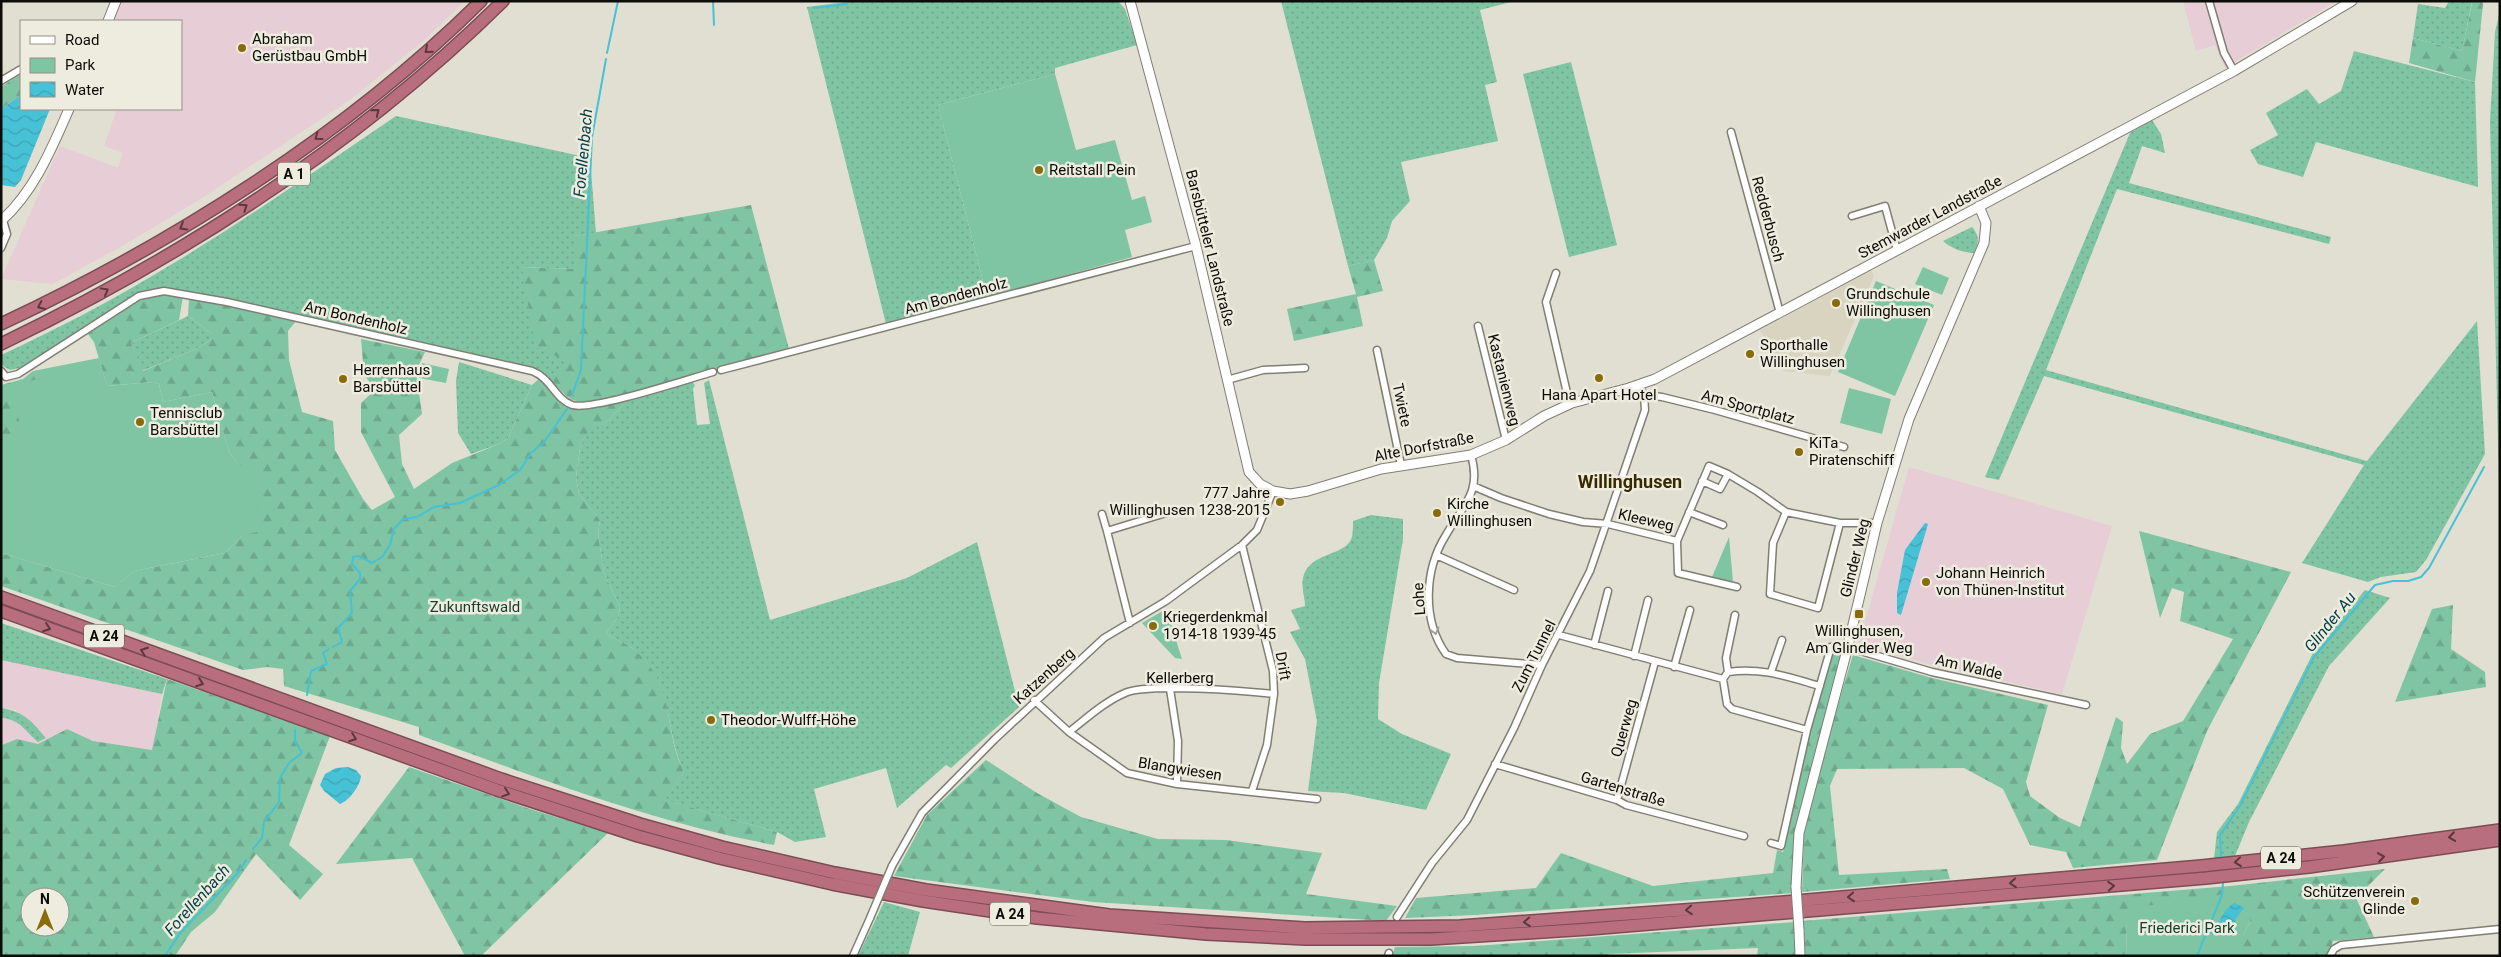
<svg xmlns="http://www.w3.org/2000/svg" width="2501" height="957" viewBox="0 0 2501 957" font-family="Roboto,sans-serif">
<defs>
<pattern id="grass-dots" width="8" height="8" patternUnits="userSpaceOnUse" patternTransform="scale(1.25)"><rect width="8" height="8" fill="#7fc5a4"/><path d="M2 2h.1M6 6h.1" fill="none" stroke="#6da88c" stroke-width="1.8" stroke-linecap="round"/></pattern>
<pattern id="forest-firs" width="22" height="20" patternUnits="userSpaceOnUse" patternTransform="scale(1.25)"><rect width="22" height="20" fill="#7fc5a4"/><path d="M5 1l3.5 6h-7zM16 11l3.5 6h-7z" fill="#6da88c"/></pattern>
<pattern id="water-waves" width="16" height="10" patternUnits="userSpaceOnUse" patternTransform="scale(1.25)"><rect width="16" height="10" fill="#46c1d5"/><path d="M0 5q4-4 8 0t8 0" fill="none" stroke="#3ca5b5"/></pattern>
</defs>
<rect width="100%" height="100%" fill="#e1dfd1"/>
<path fill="#e6cdd6" d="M120 1H465L422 42 351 99 202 198 129 242 53 284 1 279 60 146 118 168 123 153 104 146 117 109H181V21H112Z
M2183 1H2337L2225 68 2215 45 2196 51Z
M1909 467 2112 526 2062 694 1935 666 1859 643Z
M1 660 162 694 153 750 93 741 67 729 38 744 17 739 3 745 1 750V718L11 719 23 724 29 734 16 710 1 708Z"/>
<path fill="#d8d4bf" d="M1871 270 1874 276 1830 376 1783 371 1760 330Z"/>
<path fill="url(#grass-dots)" d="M854 1H1118L1125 9 1137 45 1055 68V74L938 105 987 297 886 324 807 7Z
M1281 1H1515L1480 10 1497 82 1485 85 1498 141 1401 162 1410 201 1392 221 1387 238 1374 260 1348 266Z
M2449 1 2472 2 2462 51 2413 38 2418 4 2445 8Z
M2500 10V483L2499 484 2490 121 2495 32Z
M2354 51 2475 82 2478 187 2316 142 2303 177 2258 164 2250 150 2278 135 2266 113 2307 89 2319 104 2341 91Z
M1571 62 1617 245 1569 257 1523 74Z
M396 116 590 158 596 233 575 236V269L522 267 569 363 548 377 542 372 529 367 165 288 142 291 20 368 10 370 3 366 1 355C53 331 103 305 152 276 236 227 316 170 396 116Z
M2152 120 2161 134 2165 153 2142 146 2129 183 2331 237 2329 244 2117 189 2046 370 2367 461 2477 321 2485 454 2426 560 2416 572 2381 577 2368 582 2302 563 2364 465 2044 376 1999 480 1985 477 2127 140 2130 133Z
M1972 227C1980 237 1979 241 1974 253 1964 253 1950 248 1943 241Z
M188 316 212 334V339L196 349 142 371 131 343Z
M459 362 532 385 508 438 499 444 471 454 458 433 456 381Z
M709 380 770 620 907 578 977 542 1019 707 951 768 946 765 897 808 886 768 814 789 826 837 795 842 777 832 664 800 684 772C663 728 676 684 632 648 625 642 614 640 606 633L618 617 620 607 604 573 598 533 600 520 579 494 576 477 580 448 586 433 609 420 628 399 692 382 695 385 693 389 697 425 710 424 704 383Z
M1371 515 1403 519V539L1379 683 1378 719 1402 734 1451 754 1426 810 1344 793 1308 791 1317 721 1305 659 1290 632 1300 629 1291 610 1305 606C1305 598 1301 586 1303 578 1309 551 1346 557 1352 537 1353 532 1353 526 1353 521Z
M2365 590 2390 598 2329 666 2249 822 2235 856 2214 859 2217 832 2238 804 2313 653Z
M1 623 167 679 162 694 1 660Z
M1 708C25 712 31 721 46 738L38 742C25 731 20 719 1 718Z
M884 902 920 912 908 956H858Z"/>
<path fill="url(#forest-firs)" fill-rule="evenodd" d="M2465 1H2482L2483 4 2475 82 2409 63 2413 38 2462 51 2472 3Z
M21 74V95L1 109V87Z
M751 205 789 349 608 398C572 405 573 404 548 377L569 362 535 347 522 267 575 269V236Z
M1374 260 1383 291 1357 297 1363 326 1294 341 1287 309 1356 294 1348 266Z
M161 295 183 297 179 320 131 343 143 371 196 349 212 339V334L188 316 189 298 297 320 288 331 289 360 302 412 333 421 335 450 363 499 372 510 395 497 361 432V403L375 390 364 374 361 339 425 352 416 371 422 414 399 435 402 464 414 489 452 463 499 444 508 438 532 385 540 378 566 407 583 409 628 399 609 420 586 434 580 448 576 477 579 494 600 520 598 533 604 573 620 607 618 617 606 633C614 640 625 642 632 648 678 685 662 727 684 772L665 800 777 832 774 845C652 822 536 777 419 735V727L284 686 283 669 267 667 243 670 1 586V553L115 587 134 571 225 553 242 536 251 493 239 465 229 452 212 392 163 402 159 384 153 382 107 386 94 342 88 334 140 300Z
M33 371 40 378 24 436H1V385L23 379Z
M2139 531 2291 572 2207 731 2157 860 2073 868 2066 852 2030 845 2003 789 1964 768 1837 769 1830 786 1839 875 1947 869 1950 879 1802 892 1804 832 1827 740 1853 655 1932 678 2048 705 2026 782 2030 796 2060 818 2080 827 2116 717 2123 722 2121 748 2127 764 2150 734 2183 721 2233 639 2180 621 2184 592 2172 588 2160 618Z
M2453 605 2451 649 2485 672 2486 687 2395 702 2432 609Z
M1833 654 1842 656 1795 832 1793 893 1475 915 1405 918 1416 898 1536 888 1561 853 1653 886 1773 873 1777 850 1783 852 1810 731Z
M167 679 330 736 289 845 323 874 300 900 256 854 215 912 191 932 175 956H1L2 745 17 739 38 744 67 729 93 741 152 750ZM30 897H60V927H30Z
M986 760 1037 793 1081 817 1158 839 1226 840 1322 853 1306 894 1397 906 1386 921 1093 902 894 876 927 815Z
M409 767 530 809 608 833 481 956H465L412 858 336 864Z
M2385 869 2356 898 2374 937 2333 941 2328 956H2243V935L2250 922 2127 923 2126 956H1804L1802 921 2230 886Z
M1794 922 1797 956H1757L1758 948 1609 954 1608 956H1392L1395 947 1475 946Z"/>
<path fill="#7fc5a4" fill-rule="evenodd" d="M1055 74 1076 150 1115 140 1132 200 1145 196 1152 222 1125 230 1132 257 987 297 938 105Z
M1923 267 1949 278 1942 295 1915 284Z
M1876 281 1934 305 1895 396 1838 372Z
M99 358 107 386 153 382 159 384 163 402 212 392 229 452 239 465H253L262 481 251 493 267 529 242 536 225 553 134 571 115 587 1 553V436L24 435 9 390 39 378 33 371Z
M422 363 449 369 446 383 419 378Z
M1849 388 1891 399 1882 434 1840 423Z
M1729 537 1733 582 1712 577Z
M1166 609 1182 659 1175 658 1142 623Z
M2232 893 2252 900 2250 922 2243 935V956H2126L2127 923 2146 906ZM2235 903 2244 908 2235 920 2218 924 2230 905Z"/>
<path fill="url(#water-waves)" d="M21 95V109H50L21 180 15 187 1 185V109Z
M1925 523 1928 524 1901 615 1897 613V593L1905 550Z
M348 767 356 770 361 776C360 786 349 801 340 804L324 791 320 785 325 774 336 768Z
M2235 903 2244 908 2235 920 2236 929 2231 936H2218L2215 933C2218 922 2225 907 2235 903Z"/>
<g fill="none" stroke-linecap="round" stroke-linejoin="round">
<path stroke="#46c1d5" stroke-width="2" d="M713 1 714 25
M813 8 847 4
M607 53 618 1
M572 395 581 370 592 137 606 59
M333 647 342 642 338 628 352 613 350 591 360 579V573L352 564 353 557 359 556 372 563 382 557 390 545 394 529 403 519 417 517 434 507 460 503 499 485 520 470 531 453 544 442 567 409
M307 695 311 671 327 664 323 653 329 649
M253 849 262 838 264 822 279 802 280 778 289 763 302 753 295 741V730
M2221 857 2220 835 2240 806 2314 657 2375 585 2393 581H2408L2421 577 2429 568 2484 467
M2207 933H2215
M165 956 181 932 238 873 246 860
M2197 956 2222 895 2223 883"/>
<g stroke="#807e72" stroke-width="9">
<path id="street" d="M2209 1 2224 53 2234 71
M1 81 21 69
M1731 132 1780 313
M1852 216 1885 206 1897 250
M1 248 7 234 3 220
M1556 273 1546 302 1567 393 1572 403
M1478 326 1506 440
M1377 350 1401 465
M721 370 1196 246
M1 371 6 377 18 374 139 296 164 291 227 302 532 371C551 378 555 399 572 405 592 411 688 379 713 372
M1227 380 1263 370 1305 368
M1644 395 1662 397 1715 410 1844 447
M1471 455C1482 493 1463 505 1446 535 1424 570 1422 620 1446 654L1457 658 1542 665
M1728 474 1758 492 1786 512 1773 543 1770 594 1818 608 1840 523 1786 512
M1473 486 1501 498 1549 514 1583 522 1608 524 1677 541 1709 466 1728 474 1720 489 1702 481
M1689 512 1723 525
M1102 514 1107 531
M1840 523H1877
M1677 541 1678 573 1737 587
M1242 545 1273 671 1274 694 1267 745 1252 791
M1436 555 1514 590
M1130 623 1107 531 1176 510
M1559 635 1723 679 1728 672C1762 667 1788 677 1820 686
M1594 645 1608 591
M1847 647 1932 672 2086 705
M1634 656 1648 600
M1674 667 1690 610
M1728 672 1726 658 1735 615
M1771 672 1782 640
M1723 679 1727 704 1732 709 1807 730
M1170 689 1178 741 1177 784
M1034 700 1069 732 1127 773 1177 784 1317 799
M1069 732C1087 718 1104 702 1125 693 1148 683 1246 691 1274 694
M1495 764 1617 800 1626 805 1744 836
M1617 800 1655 662
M1771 843 1781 846 1807 730 1831 647 1847 650
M892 866 922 813 995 739 1104 638 1166 601 1242 545 1257 530 1273 491
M1397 917 1432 863 1467 820 1514 728 1542 665 1590 571 1645 410 1644 395 1639 385
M853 956 870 918
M1388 956 1389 953
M2330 956 2334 949 2341 945 2500 929"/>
</g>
<g stroke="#807e72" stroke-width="11">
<path id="secondary" d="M1130 1 1196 246 1249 472 1260 484 1273 491 1290 494 1308 491 1381 469 1471 455 1506 440 1544 416 1572 403 1629 388 1655 379 2234 71 2352 1
M108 21 116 1
M1 221C34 192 52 148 69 109
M1796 887 1799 833 1847 650 1877 523 1909 419 1984 243 1986 223 1979 206
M1799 930 1800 956"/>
</g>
<g stroke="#7c4c55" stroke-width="14">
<path id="highway" d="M1 324C172 244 347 134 481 1
M1 344C184 256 358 144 503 1
M1 597 501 779 640 824 722 847 835 873 926 890 1109 915 1305 928 1460 926 1725 907 2201 866 2344 851 2500 830
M1 611 497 790 638 836 719 858 832 884 923 901 1037 918 1206 934 1305 939H1431L1590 929 2206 878 2309 867 2500 840"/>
</g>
<use href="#street" stroke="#fff" stroke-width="6"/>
<use href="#secondary" stroke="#fff" stroke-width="9"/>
<use href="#highway" stroke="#b96e7e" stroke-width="11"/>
<g stroke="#807e72" stroke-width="9" stroke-linecap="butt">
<path id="street-bridge" d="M870 918 892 866"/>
</g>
<g stroke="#807e72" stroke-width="11" stroke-linecap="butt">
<path id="secondary-bridge" d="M1796 887 1799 930"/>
</g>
<use href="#street-bridge" stroke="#fff" stroke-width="6"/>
<use href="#secondary-bridge" stroke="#fff" stroke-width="9"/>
</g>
<defs><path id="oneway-chevron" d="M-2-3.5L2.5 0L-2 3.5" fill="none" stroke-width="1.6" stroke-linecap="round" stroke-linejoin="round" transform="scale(1.25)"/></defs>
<g stroke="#5a383d">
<use href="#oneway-chevron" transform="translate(428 50) rotate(139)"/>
<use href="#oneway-chevron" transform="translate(376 112) rotate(-39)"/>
<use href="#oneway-chevron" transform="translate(318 137) rotate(144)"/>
<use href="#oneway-chevron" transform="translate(244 207) rotate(-34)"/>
<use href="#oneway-chevron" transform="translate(183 227) rotate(149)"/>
<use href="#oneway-chevron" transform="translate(105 291) rotate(-29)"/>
<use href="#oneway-chevron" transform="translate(41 306) rotate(155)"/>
<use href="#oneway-chevron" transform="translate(47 628) rotate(20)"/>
<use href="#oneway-chevron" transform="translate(144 651) rotate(-160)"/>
<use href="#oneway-chevron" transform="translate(200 683) rotate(20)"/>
<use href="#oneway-chevron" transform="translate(353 738) rotate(20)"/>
<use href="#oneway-chevron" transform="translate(506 793) rotate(19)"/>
<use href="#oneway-chevron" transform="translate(2452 837) rotate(172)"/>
<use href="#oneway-chevron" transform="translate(2381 857) rotate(-8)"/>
<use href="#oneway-chevron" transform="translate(2238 862) rotate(174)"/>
<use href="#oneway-chevron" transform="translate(2013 883) rotate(175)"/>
<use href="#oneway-chevron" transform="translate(2111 886) rotate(-5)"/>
<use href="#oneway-chevron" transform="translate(1851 897) rotate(175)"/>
<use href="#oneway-chevron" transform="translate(1689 910) rotate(176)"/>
<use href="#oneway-chevron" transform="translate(1527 922) rotate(176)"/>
</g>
<use stroke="#9e9e9c" href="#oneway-chevron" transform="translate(1435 631) rotate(73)"/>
<g fill="#8a6b0a" stroke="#eeecde" stroke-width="2">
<circle cx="242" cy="48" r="5"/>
<circle cx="1039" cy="170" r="5"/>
<circle cx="1836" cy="303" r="5"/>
<circle cx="1750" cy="354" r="5"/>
<circle cx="1599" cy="378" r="5"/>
<circle cx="343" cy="379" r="5"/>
<circle cx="140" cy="422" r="5"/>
<circle cx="1799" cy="452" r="5"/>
<circle cx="1280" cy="502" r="5"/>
<circle cx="1437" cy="513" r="5"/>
<circle cx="1926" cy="582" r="5"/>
<rect x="1854" y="609" width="10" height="10" rx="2.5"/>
<circle cx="1153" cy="626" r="5"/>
<circle cx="711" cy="720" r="5"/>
<circle cx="2415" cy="901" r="5"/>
</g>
<g text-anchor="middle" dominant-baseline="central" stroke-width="5" stroke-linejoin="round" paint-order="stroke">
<g fill="#eeecde" stroke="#504f48" stroke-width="1">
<rect x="278" y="162.5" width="32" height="23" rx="4"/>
<rect x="84" y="624.5" width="40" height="23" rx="4"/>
<rect x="2261" y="846.5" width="40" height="23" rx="4"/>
<rect x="990" y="902.5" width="40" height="23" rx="4"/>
</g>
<g font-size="14" font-weight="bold" fill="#0c0c08">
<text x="294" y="174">A 1</text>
<text x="104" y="636">A 24</text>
<text x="2281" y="858">A 24</text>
<text x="1010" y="914">A 24</text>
</g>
<g font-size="15" fill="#0c0c08" stroke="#eeecde" text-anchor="start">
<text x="252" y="39">Abraham<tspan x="252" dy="17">Gerüstbau GmbH</tspan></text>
<text x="1049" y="170">Reitstall Pein</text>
<text x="1846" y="294">Grundschule<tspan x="1846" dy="17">Willinghusen</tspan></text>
<text x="1760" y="345">Sporthalle<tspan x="1760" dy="17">Willinghusen</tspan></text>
<text x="353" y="370">Herrenhaus<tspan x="353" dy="17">Barsbüttel</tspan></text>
<text x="1599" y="395" text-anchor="middle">Hana Apart Hotel</text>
<text x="150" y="413">Tennisclub<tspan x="150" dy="17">Barsbüttel</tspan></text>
<text x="1809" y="443">KiTa<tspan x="1809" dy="17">Piratenschiff</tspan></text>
<text x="1270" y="493" text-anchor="end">777 Jahre<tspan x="1270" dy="17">Willinghusen 1238-2015</tspan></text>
<text x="1447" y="504">Kirche<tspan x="1447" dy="17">Willinghusen</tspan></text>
<text x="1936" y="573">Johann Heinrich<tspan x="1936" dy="17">von Thünen-Institut</tspan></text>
<text x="1163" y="617">Kriegerdenkmal<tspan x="1163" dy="17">1914-18 1939-45</tspan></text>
<text x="1859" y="631" text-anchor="middle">Willinghusen,<tspan x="1859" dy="17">Am Glinder Weg</tspan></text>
<text x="721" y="720">Theodor-Wulff-Höhe</text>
<text x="2405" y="892" text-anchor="end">Schützenverein<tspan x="2405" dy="17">Glinde</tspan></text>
</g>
<g font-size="15" fill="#0c0c08" stroke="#eeecde">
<text transform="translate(1930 217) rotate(-28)">Stemwarder Landstraße</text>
<text transform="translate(1768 219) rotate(75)">Redderbusch</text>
<text transform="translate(1210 248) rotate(76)">Barsbütteler Landstraße</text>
<text transform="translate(956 296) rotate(-15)">Am Bondenholz</text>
<text transform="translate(356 318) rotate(13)">Am Bondenholz</text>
<text transform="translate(1504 380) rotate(76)">Kastanienweg</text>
<text transform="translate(1402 405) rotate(78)">Twiete</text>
<text transform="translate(1748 407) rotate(15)">Am Sportplatz</text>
<text transform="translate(1424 447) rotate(-11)">Alte Dorfstraße</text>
<text transform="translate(1646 520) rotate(13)">Kleeweg</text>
<text transform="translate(1855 558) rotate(-76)">Glinder Weg</text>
<text transform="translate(1419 599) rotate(-94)">Lohe</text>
<text transform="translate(1534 656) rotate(-63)">Zum Tunnel</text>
<text transform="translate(1283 666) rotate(80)">Drift</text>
<text transform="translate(1969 667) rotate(13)">Am Walde</text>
<text transform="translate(1044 676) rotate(-42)">Katzenberg</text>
<text x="1180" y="678">Kellerberg</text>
<text transform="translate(1624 728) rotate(-74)">Querweg</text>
<text transform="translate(1180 769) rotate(9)">Blangwiesen</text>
<text transform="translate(1623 789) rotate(17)">Gartenstraße</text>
</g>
<g font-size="15" fill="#133d2c" stroke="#eeecde">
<text x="475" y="607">Zukunftswald</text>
<text x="2187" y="928">Friederici Park</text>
</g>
<g font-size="16" font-style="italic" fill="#084149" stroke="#eeecde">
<text transform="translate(583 153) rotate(-85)">Forellenbach</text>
<text transform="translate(2330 622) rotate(-51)">Glinder Au</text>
<text transform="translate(197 900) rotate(-48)">Forellenbach</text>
</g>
<g font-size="18" font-weight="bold" fill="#392b01" stroke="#eeecde">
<text x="1630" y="481">Willinghusen</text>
</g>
</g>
<rect width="2501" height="957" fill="none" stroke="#0c0c08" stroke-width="5"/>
<rect x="20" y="20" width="162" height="90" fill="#eeecde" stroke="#949288"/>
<rect x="30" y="36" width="25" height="8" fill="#ffffff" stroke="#949288"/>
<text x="65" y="45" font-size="15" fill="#0c0c08">Road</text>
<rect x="30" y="58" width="25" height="15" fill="#7fc5a4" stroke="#949288"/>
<text x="65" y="70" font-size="15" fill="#0c0c08">Park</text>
<rect x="30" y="82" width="25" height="15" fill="url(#water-waves)" stroke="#949288"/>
<text x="65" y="95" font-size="15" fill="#0c0c08">Water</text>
<g transform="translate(45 912)"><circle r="24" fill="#eeecde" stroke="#949288"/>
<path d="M0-4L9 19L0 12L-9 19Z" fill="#8a6b0a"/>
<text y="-8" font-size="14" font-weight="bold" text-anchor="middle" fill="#0c0c08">N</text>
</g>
</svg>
